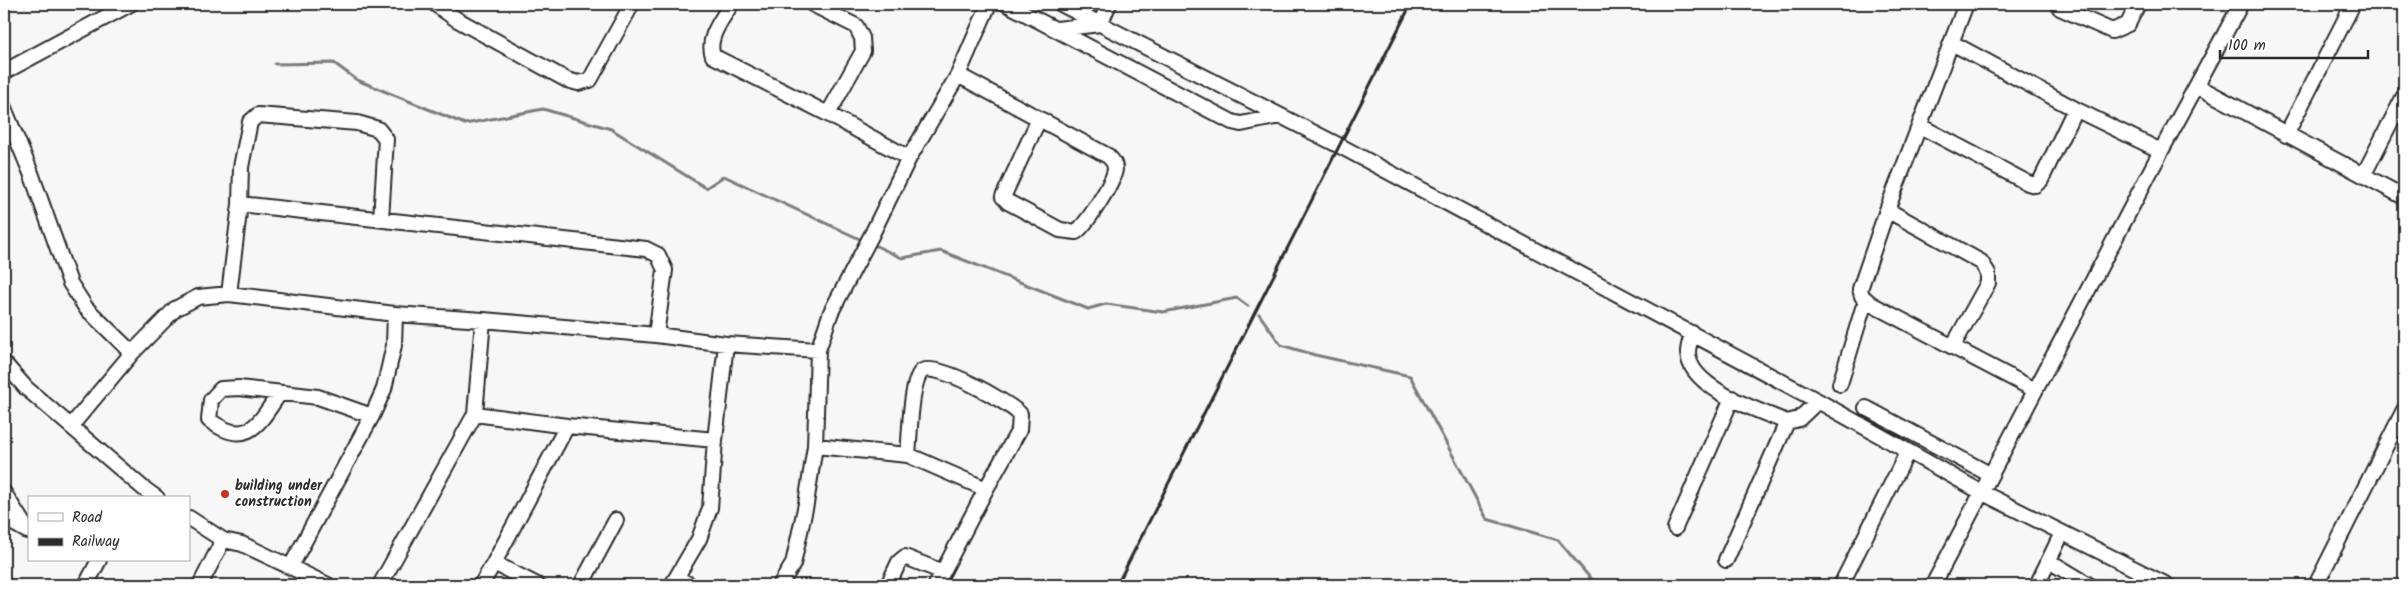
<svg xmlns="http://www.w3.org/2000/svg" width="2408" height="589" viewBox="0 0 2408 589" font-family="Kalam,sans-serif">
<rect width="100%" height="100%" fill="#f7f7f7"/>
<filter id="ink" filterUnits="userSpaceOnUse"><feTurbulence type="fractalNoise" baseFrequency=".02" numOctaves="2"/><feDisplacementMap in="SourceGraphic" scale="10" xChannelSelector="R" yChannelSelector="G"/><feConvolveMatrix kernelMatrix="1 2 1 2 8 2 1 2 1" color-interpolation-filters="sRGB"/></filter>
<g filter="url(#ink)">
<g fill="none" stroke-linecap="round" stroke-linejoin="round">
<path stroke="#7b7b7b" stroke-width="3" d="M275 64 334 63 357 80 465 124 543 109 611 129 706 188 724 176 864 241
M872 244 902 258 941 251 1088 309 1106 304 1163 312 1237 298 1248 306
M1259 314 1281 345 1315 355 1410 376 1487 519 1558 540 1591 579 1607 585"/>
<g stroke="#2b2b2b" stroke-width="18">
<path id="minor" d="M435 4 456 19 567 80 578 83 590 80 632 4
M731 4C722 20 706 38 713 56L828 114 909 158
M812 4 856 26 862 38 863 51 828 114
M1007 4 1232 122 1241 124 1280 116
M1061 4 1340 146 1818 401 1981 492 2167 585
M1966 4 1887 210 1860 289 1862 296 1871 304 2035 390
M2058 4 2060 8 2112 31 2128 24 2138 4
M1057 29 1100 24 1109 4
M4 72 130 4
M958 75 1108 156C1112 160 1115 163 1115 169 1114 182 1086 225 1076 232L1060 230 1008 202 1003 197 1039 119
M2197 86 2404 197
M4 108 31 173 70 283 86 308 132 353
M2075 109 2161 151
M1920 126 2028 183 2035 185 2041 180 2075 109 1952 43
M2286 135 2353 4
M2364 174 2404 96
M240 204 241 167 250 122 258 115 357 123 378 129 386 139 381 219
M1887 210 1981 262 1988 273V283L1953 346
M229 294 240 204 646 249 658 255 665 270 656 335 483 320
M1692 333C1691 339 1688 346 1688 352 1688 388 1760 411 1787 422L1799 419 1818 401
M656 335 726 344 818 350
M4 363 26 388 143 488 157 498
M1840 384 1863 308
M279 394C258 425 247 448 209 420L211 400 221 389 239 388 318 397 372 416
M1866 408 1991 475
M475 414 567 426 715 440 726 344
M71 426 132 353 175 309 198 297 229 294 395 314 394 345 384 389 372 416 291 566
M815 446 908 455C910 437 910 384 921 372 933 359 1008 402 1020 414L1019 430 986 489 936 585
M908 455 986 489
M4 493 28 531
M4 518 27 531
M189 518 223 540 200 585
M1675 528 1732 398
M223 540 242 544 328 585
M1726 560 1787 422
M2049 561 2089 585
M494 563 567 426
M677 578 690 585
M86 585 99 560
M380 585 475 414 483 320 395 314
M481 585 494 563 537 585
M581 585 616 520
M672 585 699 539 710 508 715 440
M780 585 793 564 806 504 815 446 818 350 831 312 871 236 909 158 958 75 989 4
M888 585 899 562 905 557 943 572
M1841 585 1907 453
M1933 585 2161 151 2241 4
M2037 585 2062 533
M2316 585 2404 410"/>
</g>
<use href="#minor" stroke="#fff" stroke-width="14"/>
<path stroke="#2b2b2b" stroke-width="3" d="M1117 585 1411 4"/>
</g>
</g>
<circle fill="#c8321e" stroke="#fff" stroke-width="2" cx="225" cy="494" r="5"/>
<g text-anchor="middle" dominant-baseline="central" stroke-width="4" stroke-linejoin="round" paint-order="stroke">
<g font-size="14" font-weight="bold" fill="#2b2b2b" stroke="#fff" text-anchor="start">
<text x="235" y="486">building under<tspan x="235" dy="16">construction</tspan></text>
</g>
</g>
<rect width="2408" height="589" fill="none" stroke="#fff" stroke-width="20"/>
<rect x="10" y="10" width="2388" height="569" fill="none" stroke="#2b2b2b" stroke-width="2" filter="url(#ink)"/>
<rect x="28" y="496" width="162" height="65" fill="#ffffff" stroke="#aaaaaa"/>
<rect x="38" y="513" width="25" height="8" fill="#ffffff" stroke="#aaaaaa"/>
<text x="72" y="522" font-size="15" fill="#2b2b2b">Road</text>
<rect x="38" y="538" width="25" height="8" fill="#2b2b2b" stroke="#aaaaaa"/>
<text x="72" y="546" font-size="15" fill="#2b2b2b">Railway</text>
<path d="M2220 50v8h148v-8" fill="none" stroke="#2b2b2b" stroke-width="2.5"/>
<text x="2228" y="50" font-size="15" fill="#2b2b2b" stroke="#ffffff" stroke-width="4" paint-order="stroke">100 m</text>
</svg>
